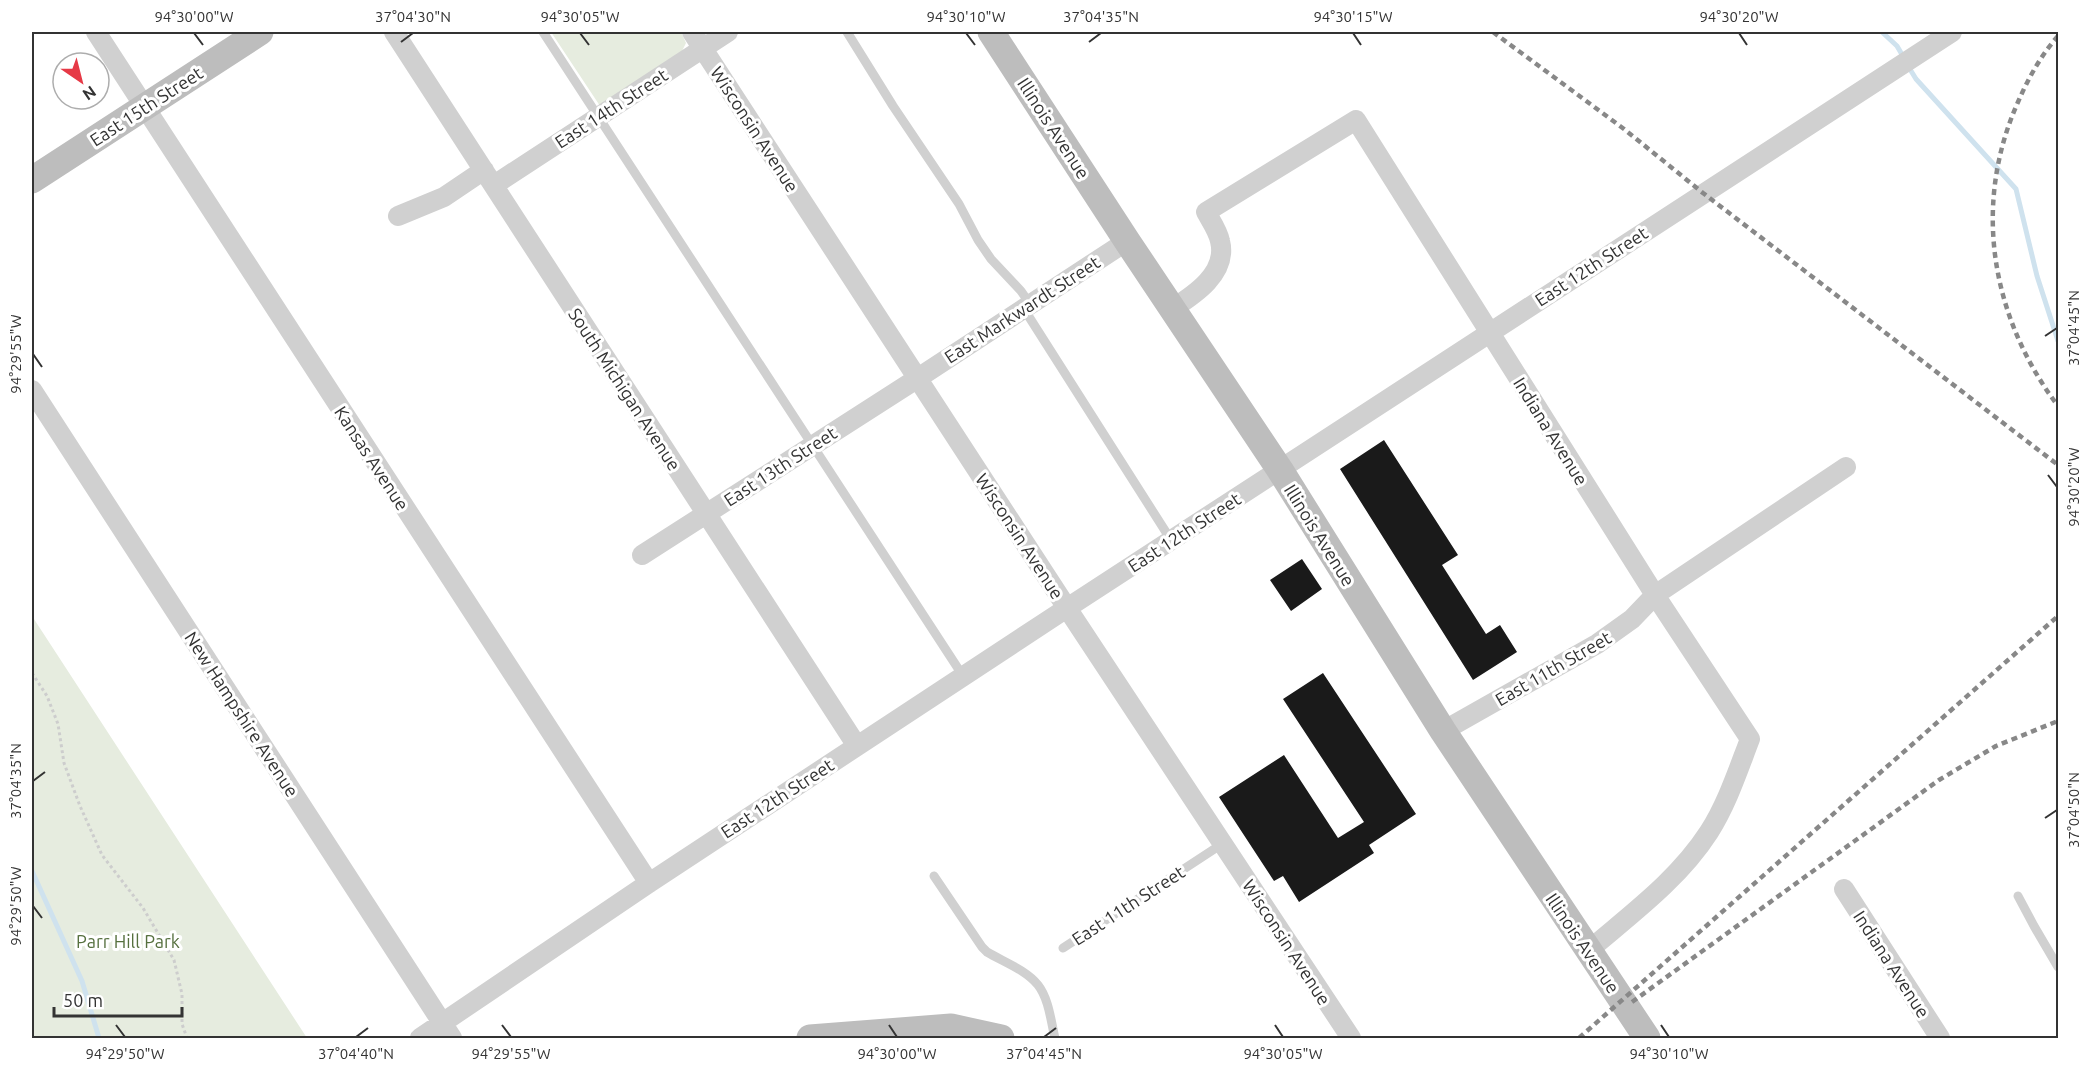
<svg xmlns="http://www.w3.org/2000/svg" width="2090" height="1070" viewBox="0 0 2090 1070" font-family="Ubuntu,sans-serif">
<rect width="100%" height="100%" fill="#fff"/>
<path fill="#e6ecdf" d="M551 32H681L686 43 681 53 600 106Z
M32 616 307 1038H32Z"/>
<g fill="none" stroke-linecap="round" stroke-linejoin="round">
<path stroke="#cfe2ee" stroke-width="5" d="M1882 32 1897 46 1904 58
M1908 66 1916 79 2016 189 2037 276 2058 341
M32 871 82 981 99 1038"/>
</g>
<path fill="#1a1a1a" d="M1384 440 1458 555 1442 565 1486 634 1500 625 1517 652 1473 680 1340 469Z
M1302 559 1322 589 1291 611 1270 580Z
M1323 673 1416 814 1369 845 1374 853 1299 902 1283 876 1274 881 1219 797 1284 755 1338 838 1364 822 1283 699Z"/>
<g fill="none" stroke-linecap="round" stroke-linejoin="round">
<path stroke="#cdcdcd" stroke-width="3" stroke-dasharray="3 3" stroke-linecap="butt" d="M32 673 47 696 58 724 64 763 80 806 102 855 143 908 174 960 182 994V1024L187 1038"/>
<path stroke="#d0d0d0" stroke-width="9" d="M543 32 963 676
M847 32 893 106 959 204 978 240 991 259 1021 291 1030 304
M1024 309 1171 540
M934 876 982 947 987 952C1004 962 1026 970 1038 985 1049 999 1051 1022 1055 1038
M2018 896 2034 926 2058 967
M1063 948 1222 844"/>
<path stroke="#d0d0d0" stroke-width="20" d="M96 32 649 883
M394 32 857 746
M692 32 1067 608 1351 1038
M494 185 728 32
M398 216 444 197 484 170
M1172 309C1194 295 1228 273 1220 241 1218 231 1211 221 1206 212L1356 120 1655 595 1750 739C1738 770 1727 804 1709 832 1678 880 1631 914 1588 951
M32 390 452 1038
M642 555 918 378 1127 241
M1443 731 1597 644 1632 619 1655 595 1846 467
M1844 889 1940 1038
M420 1038 649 883 1067 608 1952 32"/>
<path stroke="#bdbdbd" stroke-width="27" d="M991 32 1127 241 1280 470 1443 731 1647 1038
M32 180 260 32
M810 1038 951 1027 1001 1038"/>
<path stroke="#888" stroke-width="4.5" stroke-dasharray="6 4.5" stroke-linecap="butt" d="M1493 32 1624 129 1703 193 2058 465
M2058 36C2041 55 2028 79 2018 102 1972 205 1991 317 2058 406
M1632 1002 1939 780 1996 746 2058 721
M1579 1038 2058 616"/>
</g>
<path fill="none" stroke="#333" stroke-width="2" d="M194 33 203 45M580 33 589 45M966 33 975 45M1353 33 1361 45M1739 33 1747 45M401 42 413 33M1089 42 1101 33M2045 336 2057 328M33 354 42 367M2048 475 2057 487M33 781 45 772M2045 818 2057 810M33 906 42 918M116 1025 125 1037M502 1025 511 1037M889 1025 897 1037M1275 1025 1283 1037M1661 1025 1669 1037M356 1037 368 1028M1044 1037 1056 1028"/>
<g text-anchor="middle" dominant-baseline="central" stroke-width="6" stroke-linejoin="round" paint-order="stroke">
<g font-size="18" fill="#333" stroke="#fff">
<text transform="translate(146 106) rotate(-33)">East 15th Street</text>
<text transform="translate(611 108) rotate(-33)">East 14th Street</text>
<text transform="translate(1054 128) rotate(57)">Illinois Avenue</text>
<text transform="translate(755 129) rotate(57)">Wisconsin Avenue</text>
<text transform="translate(1591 266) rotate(-33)">East 12th Street</text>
<text transform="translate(1022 309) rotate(-33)">East Markwardt Street</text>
<text transform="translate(625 389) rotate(57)">South Michigan Avenue</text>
<text transform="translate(1551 431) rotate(58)">Indiana Avenue</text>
<text transform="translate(372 458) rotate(57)">Kansas Avenue</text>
<text transform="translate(780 466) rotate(-33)">East 13th Street</text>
<text transform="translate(1184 532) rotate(-33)">East 12th Street</text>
<text transform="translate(1320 535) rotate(58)">Illinois Avenue</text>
<text transform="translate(1020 536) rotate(57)">Wisconsin Avenue</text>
<text transform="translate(1553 668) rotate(-30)">East 11th Street</text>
<text transform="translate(242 714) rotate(57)">New Hampshire Avenue</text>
<text transform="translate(777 798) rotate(-33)">East 12th Street</text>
<text transform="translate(1128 905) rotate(-33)">East 11th Street</text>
<text transform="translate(1287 942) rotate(57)">Wisconsin Avenue</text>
<text transform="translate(1583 943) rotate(56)">Illinois Avenue</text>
<text transform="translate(1892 964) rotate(57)">Indiana Avenue</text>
</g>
<g font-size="18" fill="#56703f" stroke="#fff">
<text x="128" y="941">Parr Hill Park</text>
</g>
</g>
<rect width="2090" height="1070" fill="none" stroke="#ffffff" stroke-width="66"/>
<g transform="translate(81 81) rotate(145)"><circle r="28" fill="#ffffff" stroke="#adadad" stroke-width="1.5"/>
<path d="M0-4.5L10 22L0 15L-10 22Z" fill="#e63946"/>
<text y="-9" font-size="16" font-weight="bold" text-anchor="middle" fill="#333333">N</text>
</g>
<path d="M54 1007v9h128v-9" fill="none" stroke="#333333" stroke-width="3"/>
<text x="63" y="1007" font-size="18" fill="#333333" stroke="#ffffff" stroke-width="4.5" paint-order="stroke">50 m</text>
<rect x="33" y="33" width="2024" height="1004" fill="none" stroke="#333" stroke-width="2"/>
<g font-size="15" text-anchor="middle" fill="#333">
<text x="194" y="22">94°30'00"W</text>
<text x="413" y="22">37°04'30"N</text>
<text x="580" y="22">94°30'05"W</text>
<text x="966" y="22">94°30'10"W</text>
<text x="1101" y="22">37°04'35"N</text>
<text x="1353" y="22">94°30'15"W</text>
<text x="1739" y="22">94°30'20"W</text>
<text transform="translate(2074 328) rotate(-90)" y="5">37°04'45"N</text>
<text transform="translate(16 354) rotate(-90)" y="5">94°29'55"W</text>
<text transform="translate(2074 487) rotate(-90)" y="5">94°30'20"W</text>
<text transform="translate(16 781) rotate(-90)" y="5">37°04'35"N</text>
<text transform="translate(2074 810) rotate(-90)" y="5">37°04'50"N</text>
<text transform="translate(16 906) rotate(-90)" y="5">94°29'50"W</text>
<text x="125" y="1059">94°29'50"W</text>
<text x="356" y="1059">37°04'40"N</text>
<text x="511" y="1059">94°29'55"W</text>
<text x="897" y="1059">94°30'00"W</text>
<text x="1044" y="1059">37°04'45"N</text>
<text x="1283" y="1059">94°30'05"W</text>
<text x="1669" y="1059">94°30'10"W</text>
</g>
</svg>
